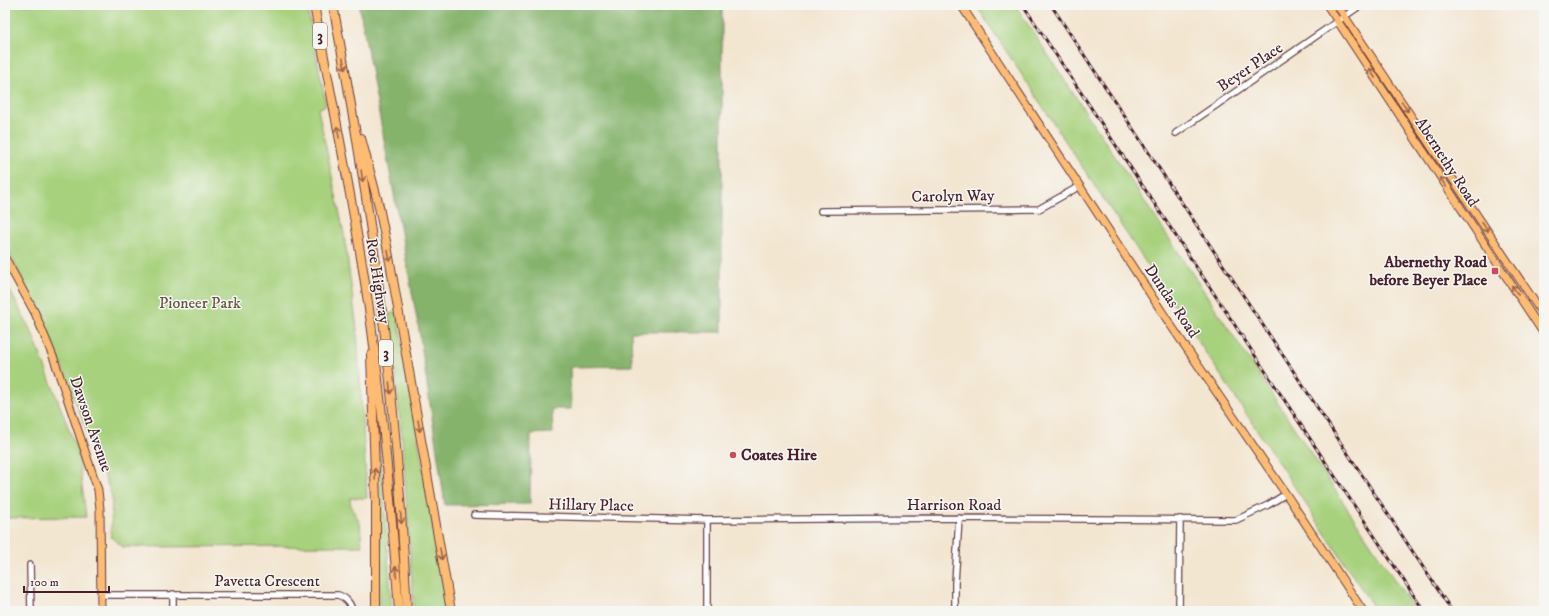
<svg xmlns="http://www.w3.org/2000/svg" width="1549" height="616" viewBox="0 0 1549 616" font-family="'IM FELL DW Pica',serif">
<rect width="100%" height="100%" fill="#f6f6f2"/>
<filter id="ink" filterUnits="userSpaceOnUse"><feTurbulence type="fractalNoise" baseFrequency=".025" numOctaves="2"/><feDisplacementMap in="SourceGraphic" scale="8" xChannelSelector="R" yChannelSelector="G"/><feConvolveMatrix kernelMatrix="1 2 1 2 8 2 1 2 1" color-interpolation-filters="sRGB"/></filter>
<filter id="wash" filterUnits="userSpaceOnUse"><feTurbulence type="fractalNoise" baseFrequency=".012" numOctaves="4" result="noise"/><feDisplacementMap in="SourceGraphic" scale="16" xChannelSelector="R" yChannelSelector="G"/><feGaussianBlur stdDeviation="0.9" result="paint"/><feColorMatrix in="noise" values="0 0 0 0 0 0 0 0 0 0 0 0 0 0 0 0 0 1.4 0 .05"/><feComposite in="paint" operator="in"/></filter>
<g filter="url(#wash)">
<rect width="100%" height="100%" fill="#f3e6d1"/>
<path fill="#a7d17d" stroke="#787854" d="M5 5H307L326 105 318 109 344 234 357 329 367 498H350L351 507 360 523 362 546 123 547 111 537 112 496 47 328 5 244Z
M976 5H1015L1415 611H1376C1244 408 1108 208 976 5Z
M5 281 32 333 78 453 86 517 5 518Z
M397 312 447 611H414L402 439 389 314Z
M379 434 392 611H379L380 546Z"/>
<path fill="#85b36c" stroke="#68694c" d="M359 5H722V332H631L632 366 570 367 571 409H552L553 433 531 434 530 504 445 505 419 330Z"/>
</g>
<g filter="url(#ink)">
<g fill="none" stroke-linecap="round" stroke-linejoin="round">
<g stroke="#633d44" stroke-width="8">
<path id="minor" d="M1176 133 1361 5
M821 211 1039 209 1080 186
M474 515 707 520
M30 565 31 611
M173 594V611
M101 595H338C345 597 351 603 352 611
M707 611V520L959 518 1236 520 1268 505 1286 494
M955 611V583L959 518
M1179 611 1180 519"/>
</g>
<g stroke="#633d44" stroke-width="9">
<path id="major" d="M961 5 1170 324 1286 494 1363 611
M1327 5 1544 334
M1337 5 1544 316
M5 258 35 313 54 359 98 490 100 509 101 611"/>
</g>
<g stroke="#633d44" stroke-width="10">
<path id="highway" d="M314 5C334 111 356 216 371 323 384 419 392 515 399 611
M333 5C353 110 370 215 383 320 395 417 402 514 407 611
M361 138 378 202 388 251 451 611
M371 355 376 503V611"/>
</g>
<use href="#minor" stroke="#fff" stroke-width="5.5"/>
<use href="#major" stroke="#ffbb71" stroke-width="7"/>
<use href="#highway" stroke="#ffbb71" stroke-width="8"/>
<g stroke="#4a1f2b" stroke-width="3">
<path id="rail" d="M1023 5 1424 611
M1051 5 1452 611"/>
</g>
<use href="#rail" stroke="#f6f6f2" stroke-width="1.5" stroke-dasharray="4.5" stroke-linecap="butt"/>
</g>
<defs><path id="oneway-shaft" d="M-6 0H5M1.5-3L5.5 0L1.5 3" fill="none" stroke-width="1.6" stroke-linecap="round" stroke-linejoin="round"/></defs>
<g stroke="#9b654a">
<use href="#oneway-shaft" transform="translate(344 64) rotate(79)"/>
<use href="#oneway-shaft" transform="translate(1372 73) rotate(-123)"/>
<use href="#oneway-shaft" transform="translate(1405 107) rotate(56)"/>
<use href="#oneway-shaft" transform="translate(338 132) rotate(-101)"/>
<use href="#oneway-shaft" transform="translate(362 176) rotate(81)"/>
<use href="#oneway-shaft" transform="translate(1443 182) rotate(-124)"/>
<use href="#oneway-shaft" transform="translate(1485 227) rotate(56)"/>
<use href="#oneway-shaft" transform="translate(389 256) rotate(79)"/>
<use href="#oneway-shaft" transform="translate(1515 290) rotate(-124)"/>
<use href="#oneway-shaft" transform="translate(390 388) rotate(84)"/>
<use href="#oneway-shaft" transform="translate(419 426) rotate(80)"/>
<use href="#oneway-shaft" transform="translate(375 474) rotate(-92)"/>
<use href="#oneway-shaft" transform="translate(401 518) rotate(86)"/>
<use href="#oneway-shaft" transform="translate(441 554) rotate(79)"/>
<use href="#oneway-shaft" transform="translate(396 572) rotate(-94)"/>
</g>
</g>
<g fill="#d1495b" stroke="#f6f6f2" stroke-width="1.5">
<rect x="1491" y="267" width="8" height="8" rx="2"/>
<circle cx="733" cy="455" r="4"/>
</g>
<g text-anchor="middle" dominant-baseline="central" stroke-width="3" stroke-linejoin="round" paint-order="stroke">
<g fill="#f6f6f2" stroke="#7e6067" stroke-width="1">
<rect x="313" y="23" width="14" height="26" rx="3"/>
<rect x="379" y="340" width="14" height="26" rx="3"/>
</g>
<g font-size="15" font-weight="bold" fill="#4a1f2b">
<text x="320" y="36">3</text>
<text x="386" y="353">3</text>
</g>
<g font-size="16" fill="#4a1f2b" stroke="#f6f6f2">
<text transform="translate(1250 67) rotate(-34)">Beyer Place</text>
<text transform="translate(1447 162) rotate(57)">Abernethy Road</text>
<text transform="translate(953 196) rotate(-1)">Carolyn Way</text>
<text transform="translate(378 281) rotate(81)">Roe Highway</text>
<text transform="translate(1172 301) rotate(56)">Dundas Road</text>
<text transform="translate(91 424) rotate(71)">Dawson Avenue</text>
<text transform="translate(591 505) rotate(1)">Hillary Place</text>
<text x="954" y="505">Harrison Road</text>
<text x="267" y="581">Pavetta Crescent</text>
</g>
<g font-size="16" font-weight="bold" fill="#4a1f2b" stroke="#f6f6f2" text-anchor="end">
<text x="1487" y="262">Abernethy Road<tspan x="1487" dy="18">before Beyer Place</tspan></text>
<text x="741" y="455" text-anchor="start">Coates Hire</text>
</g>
<g font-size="16" fill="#665444" stroke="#f6f6f2">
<text x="200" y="303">Pioneer Park</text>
</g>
</g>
<rect width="1549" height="616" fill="none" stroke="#f6f6f2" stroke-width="20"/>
<path d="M24 586v6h85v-6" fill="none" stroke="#4a1f2b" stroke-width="2"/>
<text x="30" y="586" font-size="12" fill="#4a1f2b" stroke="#f6f6f2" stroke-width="3" paint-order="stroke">100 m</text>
</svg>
